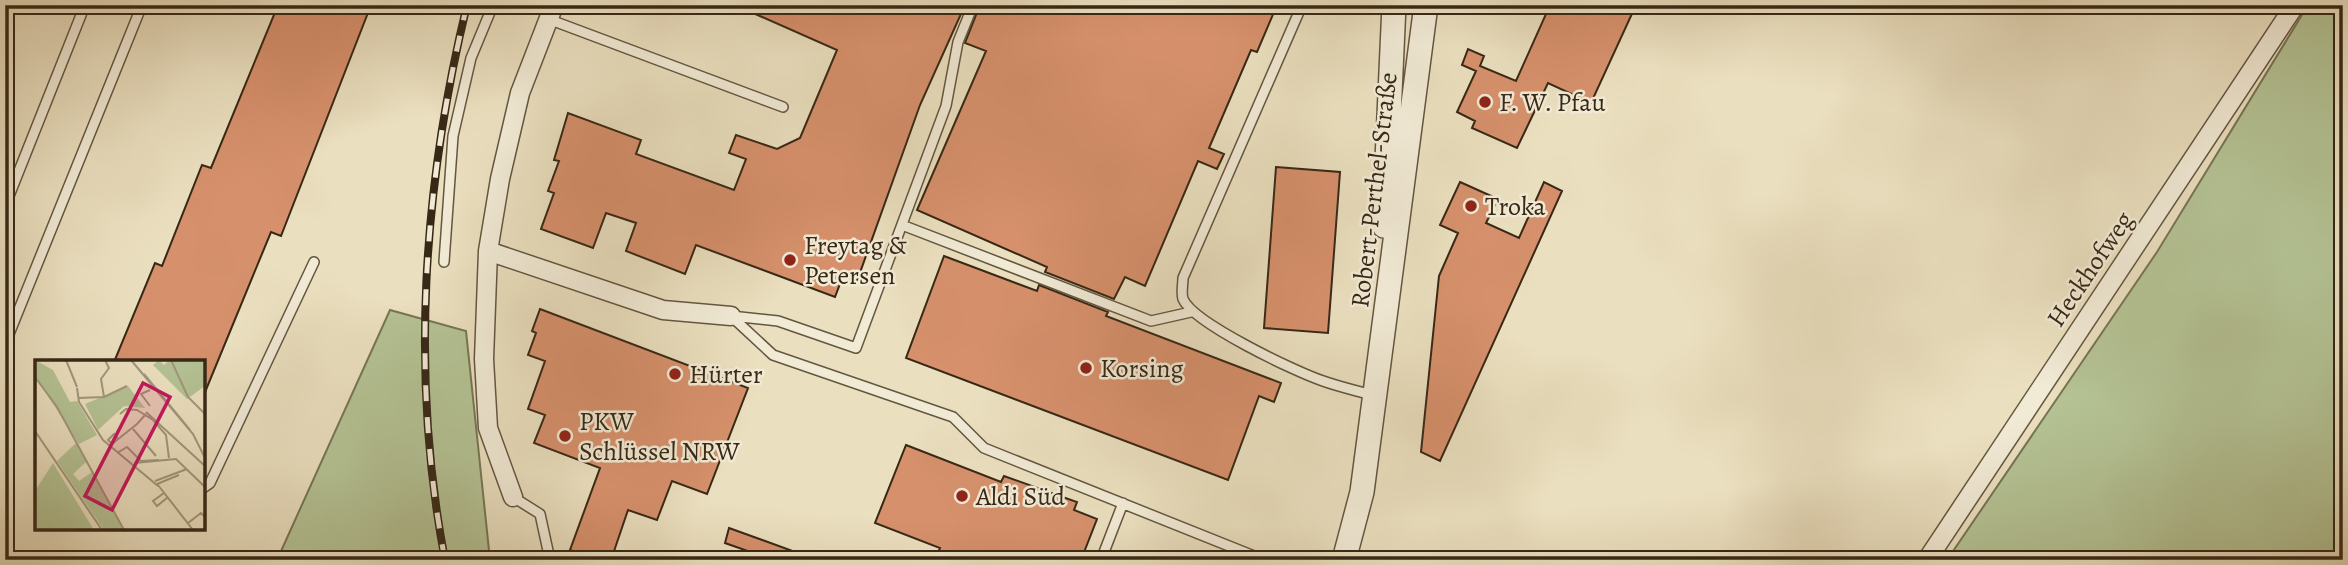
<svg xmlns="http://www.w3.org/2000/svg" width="2348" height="565" viewBox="0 0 2348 565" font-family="Alegreya,serif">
<rect width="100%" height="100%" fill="#eadfbf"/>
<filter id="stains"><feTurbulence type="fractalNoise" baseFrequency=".00286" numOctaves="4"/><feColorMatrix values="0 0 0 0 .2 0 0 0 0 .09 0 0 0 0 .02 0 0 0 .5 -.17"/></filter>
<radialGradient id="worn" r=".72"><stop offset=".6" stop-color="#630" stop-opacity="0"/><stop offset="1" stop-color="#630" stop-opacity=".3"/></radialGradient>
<path fill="#b4c294" stroke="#767555" stroke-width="2" d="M2308 5H2343V560H1947L2157 252Z
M390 310 466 331 490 560H277Z"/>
<path fill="#d6906c" stroke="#372816" stroke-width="2" d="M278 5H371L281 236 271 232 203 397V362H114L155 263 162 266 202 165 211 168Z
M735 5H965L920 105 857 281 843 276 835 297 696 245 685 274 626 251 636 223 606 213 593 248 541 229 554 193 548 191 559 161 554 160 568 113 641 140 636 154 734 190 746 159 729 153 736 135 777 149 800 138 837 50Z
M980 5H1277L1257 52 1251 50 1209 148 1224 154 1217 169 1198 161 1145 286 1125 277 1114 299 1045 272 1047 267 917 210 986 51 965 43Z
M1550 5H1636L1591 103 1548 83 1517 148 1472 128 1475 121 1457 112 1476 71 1462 65 1468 49 1484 56 1480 66 1516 81Z
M1276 167 1340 172 1328 333 1264 328Z
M1460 182 1498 199 1486 223 1519 238 1544 182 1562 191 1440 461 1421 452 1439 276 1458 233 1440 225Z
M944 256 1037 291 1039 285 1108 312 1106 316 1281 383 1274 402 1259 396 1228 480 906 358Z
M540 309 748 388 707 494 672 481 657 520 628 510 611 560H599L570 550 600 468 534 443 545 415 528 409 545 361 528 355 536 333 532 331Z
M906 445 1001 482 1004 476 1077 502 1074 510 1097 519 1081 560H935L940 548 875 523Z
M729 528 801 554 799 560H773L725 543Z"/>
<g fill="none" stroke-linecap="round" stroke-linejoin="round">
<g stroke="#645640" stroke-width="12">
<path id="service" d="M1302 5 1183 278C1183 284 1181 293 1183 299 1193 323 1296 372 1323 381 1340 387 1358 391 1375 396
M548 19 783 107
M5 206 85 5
M902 225 1151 321 1191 312
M444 262 453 136 471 58 493 5
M731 316 773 355 953 417 984 448 1264 560
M731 316 778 321 856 348 946 106 958 42 973 5
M5 344 142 5
M203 488 210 483 314 262
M513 497 540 514 550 560
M1101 560 1123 503"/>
</g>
<g stroke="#645640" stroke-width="21">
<path id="minor" d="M488 251 663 310 731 316
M513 497 488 428 484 359 488 251 500 179 520 93 554 5
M1927 560 2295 5"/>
</g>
<g stroke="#645640" stroke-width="26">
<path id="tertiary" d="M1384 226 1394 5
M1344 560 1362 492 1426 5"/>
</g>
<use href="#service" stroke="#f1ead5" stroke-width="9"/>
<use href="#minor" stroke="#f1ead5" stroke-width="18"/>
<use href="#tertiary" stroke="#f1ead5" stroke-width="23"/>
<g stroke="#372816" stroke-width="8">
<path id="rail" d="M445 560C410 377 423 186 467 5"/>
</g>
<use href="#rail" stroke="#f1ead5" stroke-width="5" stroke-dasharray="16" stroke-linecap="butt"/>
</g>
<g fill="#8f2418" stroke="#f1ead5" stroke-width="2.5">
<circle cx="1485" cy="102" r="7"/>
<circle cx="1471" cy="206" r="7"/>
<circle cx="790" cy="260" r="7"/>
<circle cx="1086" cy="368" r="7"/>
<circle cx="675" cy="374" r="7"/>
<circle cx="565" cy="436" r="7"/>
<circle cx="962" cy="496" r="7"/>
</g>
<g text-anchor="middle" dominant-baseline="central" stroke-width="5" stroke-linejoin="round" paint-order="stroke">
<g font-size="26" fill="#372816" stroke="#f1ead5" text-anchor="start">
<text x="1499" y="102">F. W. Pfau</text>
<text x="1485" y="206">Troka</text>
<text x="804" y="245">Freytag &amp;<tspan x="804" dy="30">Petersen</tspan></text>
<text x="1100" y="368">Korsing</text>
<text x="689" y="374">Hürter</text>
<text x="579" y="421">PKW<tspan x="579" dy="30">Schlüssel NRW</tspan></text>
<text x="976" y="496">Aldi Süd</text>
</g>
<g font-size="26" fill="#372816" stroke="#f1ead5">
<text transform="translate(1374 190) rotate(-83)">Robert-Perthel-Straße</text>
<text transform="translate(2090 269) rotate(-56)">Heckhofweg</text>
</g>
</g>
<g transform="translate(35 360)">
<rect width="170" height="170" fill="#eadfbf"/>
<path d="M0 0 18 10 35 42 42 41 62 75 44 84 0 16ZM124 0 129 5 134 0H170V26L152 39 118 5ZM93 26 110 48 89 46 63 70 50 44ZM41 83 51 102 38 114 44 121 57 112 88 170H69L22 101ZM18 103 59 170H0V131Z" fill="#b4c294"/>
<path fill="none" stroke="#a2967b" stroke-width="2" d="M31 0 42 27M96 0 158 74 170 98M136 0 153 37 170 54M109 14 155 70M0 17 22 47 89 170M42 28 44 42 68 80 123 126M69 37 66 19 74 8 70 0M43 38 69 37 92 26M115 46 106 34 115 30M111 52 170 106M85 54 91 49 102 50 118 60 131 75 134 98M98 69 121 96M0 71 67 170M83 79 79 74 73 80 77 84 102 64 111 54M82 93 92 87 106 101 124 100M99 103 141 99 170 127M120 121 152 109M122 124 144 115M123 125 158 170M129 133 118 141 122 146 133 137M153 163 166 153 170 157"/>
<path fill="#c2185b" fill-opacity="0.15" stroke="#c2185b" stroke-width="3.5" d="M108 23 135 37 77 150 50 136Z"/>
<rect width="170" height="170" fill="none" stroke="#372816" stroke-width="3.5"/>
</g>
<rect width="2348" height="565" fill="none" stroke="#eadfbf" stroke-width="28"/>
<rect x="7" y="7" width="2334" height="551" fill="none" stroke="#372816" stroke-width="3.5"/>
<rect x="14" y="14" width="2320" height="537" fill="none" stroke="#372816" stroke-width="2"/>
<rect width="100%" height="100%" filter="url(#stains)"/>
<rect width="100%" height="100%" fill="url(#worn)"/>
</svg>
